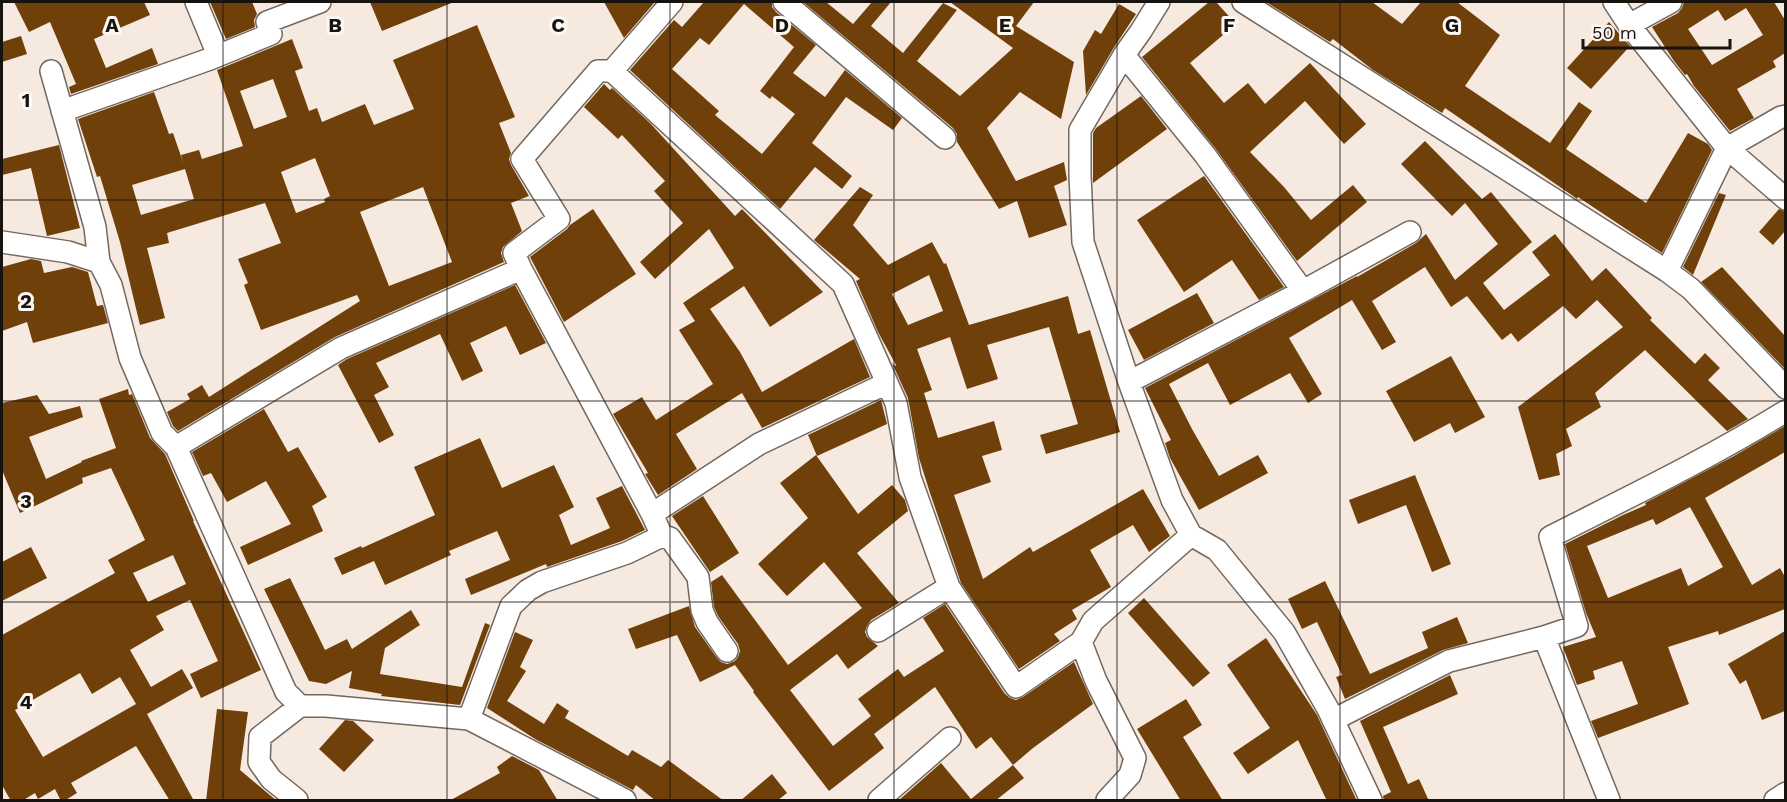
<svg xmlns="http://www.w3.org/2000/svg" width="1787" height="802" viewBox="0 0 1787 802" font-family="'Work Sans',sans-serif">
<rect width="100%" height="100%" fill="#f6e9df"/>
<path fill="#70400a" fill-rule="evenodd" d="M14 2H144L150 15 94 39 106 68 152 48 158 64 71 94 69 87 76 84 50 22 29 32Z
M210 2H252L257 14 254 20 255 27 226 39Z
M370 2H454L382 31Z
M604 2H653L654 3 624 38Z
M704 2H772V7L776 12 816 45 793 73 825 97 845 70 902 118 893 130 846 97 812 143 852 176 842 189 815 167 780 209 630 70 674 20 682 27ZM744 4 794 47 760 91 770 99 772 96 795 114 762 154 715 115 719 111 672 69 700 38 709 45Z
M803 2H826L853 24 872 2H891L871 26 903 53 943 3 957 10 917 61 960 96 1013 48 950 2H1034L1016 26 1074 62 1061 119 1020 92 987 128 1016 181 1064 162 1067 180 1054 186 1067 225 1029 238 1017 201 999 209 957 142V134L953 128Z
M1209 2H1216L1236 24 1190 63 1224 103 1248 83 1265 104 1310 63 1366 124 1344 144 1305 101 1250 152 1284 187 1311 220 1353 185 1367 202 1297 261 1215 148 1142 57Z
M1266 2H1372L1402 24 1421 2H1457L1500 35 1465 86 1550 143 1579 102 1592 111 1566 149 1646 203 1688 133 1708 144 1712 150 1662 253 1578 197 1577 199 1573 196 1445 108 1442 113 1373 70 1333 39 1330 42Z
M1684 2H1774L1785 20V53L1773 61 1776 67 1737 89 1754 118 1730 131 1694 86 1687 74 1685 75 1674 61 1652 27 1678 13 1682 8ZM1746 8 1763 35 1712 65 1688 29 1718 10 1725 21Z
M1119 4 1136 14 1113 49 1086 95 1083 51 1095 30 1101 34Z
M1609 22 1630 46 1591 89 1567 68Z
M477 25 515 117 499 123 511 153 509 159 511 165 529 196 511 203 522 231 503 247 501 253 504 262 335 337 178 431 173 426 167 412 190 399 187 394 202 385 209 397 360 301 357 295 261 330 244 285 248 283 238 259 281 243 265 203 167 233 169 243 147 248 165 318 140 325 120 242 100 176 97 177 78 119 154 92 169 134 173 133 183 162 181 155 199 150 202 159 243 146 217 70 292 39 303 68 295 71 309 111 317 108 322 122 365 104 374 125 414 109 393 60ZM273 79 287 117 254 129 240 91ZM315 158 330 196 324 199 325 202 296 213 281 172ZM185 169 194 199 141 215 132 185ZM423 187 452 262 389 286 360 212Z
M21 36 27 54 2 62V42Z
M604 84 610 90 612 88 650 123 735 216 742 209 823 292 770 327 744 286 710 309 740 352 762 392 854 339 870 377 762 428 742 393 676 434 697 469 658 495 645 474 648 473 613 414 642 397 656 420 713 384 679 330 695 321 683 303 734 268 709 229 655 279 640 262 683 223 654 191 665 181 622 135 618 139 584 107Z
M1141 96 1167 129 1093 183V133L1096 128Z
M1425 141 1482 199 1491 192 1532 242 1483 283 1504 310 1550 275 1532 252 1555 234 1592 281 1606 268 1652 318 1650 320 1695 364 1705 353 1720 368 1708 380 1748 419 1727 431 1645 350 1595 393 1601 407 1566 429 1572 446 1556 454 1560 475 1539 480 1518 407 1623 327 1597 300 1576 319 1563 306 1518 342 1511 333 1502 340 1467 296 1451 307 1425 267 1372 301 1396 342 1382 350 1352 300 1289 338 1322 394 1308 403 1290 373 1230 405 1208 363 1169 384 1192 429 1219 476 1258 455 1268 473 1199 510 1170 458 1165 443 1171 440 1145 388 1357 276V277L1416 243 1426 234 1455 280 1498 244 1465 203 1452 216 1401 164Z
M59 145 80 228 47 236 31 168 2 175V159Z
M1204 176 1284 287 1259 300 1232 260 1184 292 1137 220Z
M860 187 873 195 853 225 888 265 932 242 944 264 946 263 969 325 1068 296 1078 334 1090 330 1120 432 1046 454 1040 435 1078 424 1049 327 987 345 998 379 967 389 950 337 917 349 932 390 924 393 938 438 994 421 1002 450 982 456 991 482 954 495 983 579 1030 547 1033 552 1143 489 1170 536 1149 552 1133 525 1090 550 1111 587 1072 610 1077 619 1054 634 1060 641 1019 669 961 583 930 493 919 458 908 398 892 363 895 366 896 365 878 332 856 281 860 279 814 240ZM929 275 943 311 908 325 892 294Z
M1719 193 1726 195 1693 275 1683 267Z
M593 209 636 274 564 322 530 257 567 229 570 225Z
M1779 209 1785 211V231L1773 245 1759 232Z
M31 259 41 261 44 273 72 267 88 272 97 306 103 305 108 323 33 343 27 322 2 331V267Z
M1722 267 1785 336V369L1701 282Z
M515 285 546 343 520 355 506 326 470 343 483 371 462 381 440 334 376 363 389 387 374 395 394 435 379 443 338 365 347 359Z
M1197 293 1214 323 1144 360 1128 330Z
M1451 356 1485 417 1455 433 1450 423 1414 442 1386 391Z
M128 389 129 395 132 394 150 438 165 454 194 521H193L261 670 201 698 190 674 218 661 190 600 156 616 164 630 130 650 151 687 182 669 193 688 147 714 194 801H170L136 746 71 783 77 793 64 801H61L55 789 38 799 35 793 22 801H11L2 785V635L115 573 108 560 145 540 111 468 82 478 83 483 20 513 2 470V403L37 395 49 414 80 406 83 417 29 437 46 479 82 462 81 461 116 448 99 399ZM173 555 186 584 148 602 133 573ZM80 673 92 694 120 677 136 704 43 757 15 710Z
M881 400 887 424 817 456 808 435Z
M264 409 288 452 298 447 327 497 312 506 323 531 248 565 240 547 291 524 266 481 227 502 211 473 203 476 192 452Z
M1785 426V452L1705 498 1752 585 1780 568 1785 577V609L1719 635 1718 631 1668 647 1689 704 1598 738 1591 721 1638 704 1622 661 1593 671 1595 679 1577 685 1563 647 1596 637 1586 613 1565 544 1623 515 1646 505 1645 503 1734 456ZM1690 507 1723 567 1688 586 1681 568 1608 598 1587 546 1653 519 1656 525Z
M480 438 502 488 554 465 574 507 559 515 571 545 610 528 596 498 622 486 645 530 622 541 547 567 546 564 471 595 465 579 510 560 497 531 449 551 451 555 385 585 374 561 342 575 334 558 361 546 362 548 435 515 414 467Z
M816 455 858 514 892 485 905 500 908 511 857 553 899 603 871 620 867 626 865 632 867 637 878 646 848 669 837 654 790 690 833 746 871 716 858 699 898 669 904 677 944 651 923 618 945 604 1005 694 1010 698 1016 700 1023 697 1074 662 1093 704 1033 748 1013 765 991 737 976 749 935 687 874 734 884 748 829 791 753 692 754 691 735 665 700 682 677 635 636 649 628 629 689 606 695 627 717 658 721 662 727 664 735 661 738 657 740 651 738 644 718 616 714 607 711 582 722 575 788 665 862 608 824 562 787 596 758 564 808 518 780 483Z
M1415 475 1451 564 1432 572 1406 505 1358 524 1349 500Z
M703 496 739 553 710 572 672 516Z
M31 547 47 578 2 601V562Z
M290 578 325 650 347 639 352 649 411 610 420 625 385 648 380 674 462 687 485 623 490 625 460 705 381 696 382 694 349 688 352 671 326 684 309 681 264 589Z
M1325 581 1370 674 1428 648 1422 632 1457 617 1468 643 1443 650 1345 699 1336 677 1342 675 1317 622 1302 629 1288 599Z
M1144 598 1210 673 1193 687 1128 613Z
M1785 631V711L1762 720 1746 680 1740 684 1728 664Z
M515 632 533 640 520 667 526 671 507 701 544 724 557 703 569 711 565 718 628 756 632 750 661 767 668 760 724 801H656L636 785 633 790 535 739 487 708Z
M1266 638 1317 715 1357 801H1327L1298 740 1248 774 1233 753 1270 728 1227 665Z
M1450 675 1458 694 1383 727 1408 784 1419 779 1429 801H1384L1383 796 1391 792 1360 721Z
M1186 699 1202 725 1183 737 1223 801H1181L1137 729Z
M217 709 248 712 240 770 277 801H206Z
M345 720 353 721 374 740 344 772 319 749Z
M512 756 539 770 558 801H449L500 773 497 767Z
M941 763 971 799 1013 765 1024 778 995 801H898Z
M772 774 787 793 777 801H740Z"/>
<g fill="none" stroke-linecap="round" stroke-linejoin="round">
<g stroke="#73685f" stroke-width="24">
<path id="minor" d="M196 2 218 55
M672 2 612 71 843 284 896 403 910 477 949 587
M784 2 945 138
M1159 2 1141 31 1124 55 1080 130V175L1083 242 1129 382 1172 500 1191 535 1217 550 1284 632 1328 709 1371 800
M1243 2 1667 271 1691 289 1786 388
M1614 2 1629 25
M1671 2 1629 25 1727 148 1781 117 1786 116
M1124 55 1205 155 1303 291 1129 382
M51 71 95 227 99 262
M62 111 210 59 271 34 267 22 320 2
M2 242 68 252 99 262 111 285 130 358 162 433 176 447 286 692 300 706H326L469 719 625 800
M521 269 514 253 559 219 522 159 598 71H612
M1667 271 1727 148 1786 199
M1303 291 1410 232
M176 447 341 348 521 269 652 514 662 536 627 553 542 582 528 590 511 606 469 719
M652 514 759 444 887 383
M662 536 670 538 698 577 702 610 707 622 727 651
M878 631 949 587 1016 687 1081 642
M1333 720 1449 661 1544 637
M297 800 271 779 259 762 260 737 300 706
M879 800 950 738
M1107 800 1130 775 1135 758 1096 681 1081 642 1093 621 1191 535
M1609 800 1544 637 1577 626 1550 537C1629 497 1710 458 1786 411
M1775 800 1786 793"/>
</g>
<use href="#minor" stroke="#fff" stroke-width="21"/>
</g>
<path fill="none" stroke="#17130f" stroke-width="1.5" stroke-opacity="0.55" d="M223 2V800M447 2V800M670 2V800M894 2V800M1117 2V800M1340 2V800M1564 2V800M2 200H1786M2 401H1786M2 602H1786"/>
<g font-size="20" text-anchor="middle" font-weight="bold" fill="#17130f" stroke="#fdf8f4" stroke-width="6" stroke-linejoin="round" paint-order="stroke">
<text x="112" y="32">A</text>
<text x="335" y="32">B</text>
<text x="558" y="32">C</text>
<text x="782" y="32">D</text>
<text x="1005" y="32">E</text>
<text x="1229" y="32">F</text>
<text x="1452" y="32">G</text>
<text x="26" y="107">1</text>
<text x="26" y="308">2</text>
<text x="26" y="508">3</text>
<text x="26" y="709">4</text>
</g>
<rect width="1787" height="802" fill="none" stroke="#17130f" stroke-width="6"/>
<path d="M1583 39v9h147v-9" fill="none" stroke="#17130f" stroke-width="3"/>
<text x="1592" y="39" font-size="18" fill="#17130f" stroke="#fdf8f4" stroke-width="4.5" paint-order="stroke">50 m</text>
</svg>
